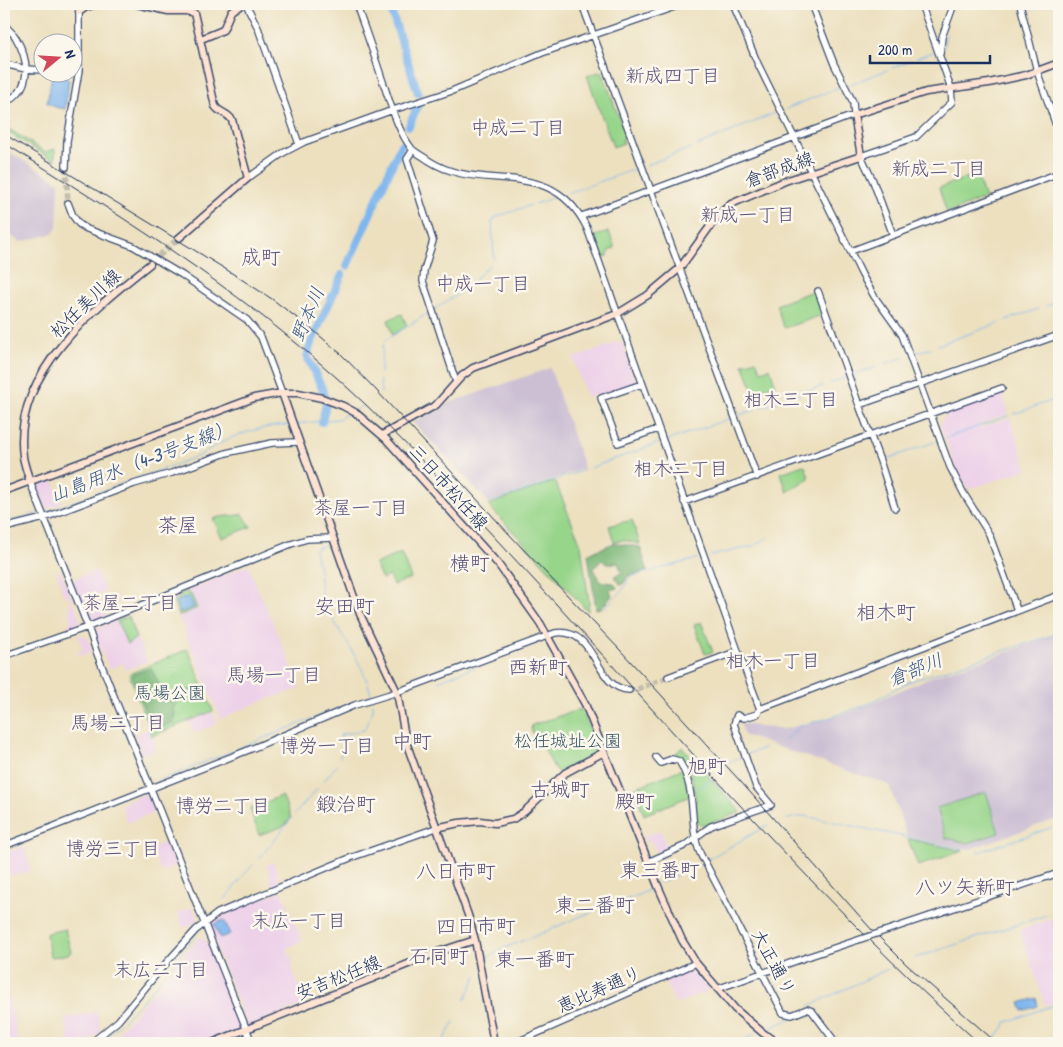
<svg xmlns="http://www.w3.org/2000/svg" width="1063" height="1047" viewBox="0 0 1063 1047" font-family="'Patrick Hand','Klee One',sans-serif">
<rect width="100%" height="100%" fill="#fbf7ec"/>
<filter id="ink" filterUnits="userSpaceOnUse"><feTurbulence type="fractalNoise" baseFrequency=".02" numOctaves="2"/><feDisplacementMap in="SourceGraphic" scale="10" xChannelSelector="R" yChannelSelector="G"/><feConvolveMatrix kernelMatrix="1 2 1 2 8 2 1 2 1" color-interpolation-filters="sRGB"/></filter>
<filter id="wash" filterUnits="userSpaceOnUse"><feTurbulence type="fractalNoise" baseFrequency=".0096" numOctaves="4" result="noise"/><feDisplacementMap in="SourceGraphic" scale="20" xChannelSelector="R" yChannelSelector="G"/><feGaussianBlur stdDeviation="1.12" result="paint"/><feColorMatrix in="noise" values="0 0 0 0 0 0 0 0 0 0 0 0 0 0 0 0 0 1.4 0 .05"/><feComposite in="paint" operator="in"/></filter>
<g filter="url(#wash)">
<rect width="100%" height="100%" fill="#ece0bf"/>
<path fill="#edd1e9" d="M622 341 635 380 634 383 600 395 598 394 587 398 573 358Z
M1000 393H1002L1009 414 978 425 979 428 1010 418 1027 468 1025 470 970 489 968 488 959 475 940 425 946 413Z
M53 479 62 503 46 509 39 490 40 484Z
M248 565 300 686 299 689 259 702 221 719 171 598Z
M61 570 80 619 77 627 69 630 68 626 71 618 69 610 71 599 63 594 57 571Z
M96 570 105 591 98 595 106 616 94 621 87 616 72 580Z
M128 616 147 661 125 670 123 663 109 669 95 634 98 628Z
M82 635 87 637 92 651 79 656 78 652 83 650 78 636Z
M213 712 217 721 215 725 194 733 190 721Z
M149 729 157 748 142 754 135 735Z
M144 794 150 798 155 812 127 823 121 804Z
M660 830 668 850 657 854 651 841 646 843 643 837Z
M167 841 177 865 161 872 152 848Z
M25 847 30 869 28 872 10 876 5 853Z
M273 862 281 883 272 886 269 879 271 878 266 865Z
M281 891 302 941 287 948 294 965 291 966 304 1000 302 1005 250 1026 247 1025 209 929 211 923 223 914Z
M193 907 197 918 195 923 183 928 178 913Z
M1059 916V1001L1045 1005 1020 930Z
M199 938H205L240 1027 238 1031 206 1043H105L118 1033Z
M685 972 697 975 709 990 676 1004 665 981Z
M4 974 18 1043H4Z
M97 1012 101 1032 88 1041 70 1043 65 1018Z"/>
<path fill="#ccbfd4" d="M4 149 59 182 57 227 52 234 21 242 4 232Z
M550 368 584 468 488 502 413 422 436 411 443 405Z
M1059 633V818L969 849 907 836 889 785 744 735 740 723 760 727 784 729 827 719 854 711 933 676 1000 655Z"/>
<path fill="#97d58a" stroke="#598274" d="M602 71 626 137 622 139 624 143 613 147 587 76Z
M4 126 45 152 55 149V161L4 130Z
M976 174 985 198 947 213 939 188Z
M609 232 615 248 610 250 607 257 603 258 595 236Z
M815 290 823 313 822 315 785 328 783 326 776 305Z
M402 314 407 326 393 335 388 320Z
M756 360 761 371 770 368 775 384 754 392 743 364Z
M803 465 805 466 809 477 808 479 787 492 781 473Z
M555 481 581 545 589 602 588 611 488 505Z
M243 514 251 527 222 538 213 519C223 515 233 517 243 514Z
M632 520 640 544 623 540 614 542 609 526Z
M401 553 411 578 393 585 389 576 382 579 375 564Z
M187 591 188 594H191L197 608 179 616 173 601 180 598 179 595Z
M128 616 136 638 127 644 117 621Z
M701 622 713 652 705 654 694 625Z
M188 649 213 711 152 736 129 674Z
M581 709 596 741 593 755 559 773 554 768 546 752 531 730 532 725Z
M682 747 741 812 703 826 697 823C696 804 696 762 673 756Z
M682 769 690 796 644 815 634 788Z
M986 792 999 833 968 843 946 838 937 808Z
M280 796 283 797 291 818 284 826 259 835 250 809Z
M908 839 963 851 918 866Z
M65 929 71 952 68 954 53 957 50 956 46 935 47 933Z"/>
<path fill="#79b676" stroke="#4a726a" d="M614 543 640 547 648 571 628 576 624 583 621 585 614 576 622 573 618 563 607 564 602 560 593 569 601 582 614 583 617 588 610 590 612 596 601 608 596 609 588 554Z
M151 668 164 694 175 695 198 687 199 690 176 698 177 705 173 708 175 714 173 722 153 731 132 675Z"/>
<path fill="#7eb6ee" stroke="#4c72a6" d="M52 74H64L69 81 65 109 55 107 47 103Z
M189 596 194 607 180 613 176 602Z
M224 920 230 934 220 938 214 924Z
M1036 998 1038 1006 1023 1011 1020 1003Z"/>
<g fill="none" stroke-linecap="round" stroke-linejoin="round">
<path stroke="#7eb6ee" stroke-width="1" d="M944 48 946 34
M916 58 933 52
M892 68 912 60
M848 85 887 70
M786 109 842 86
M697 146 775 113
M647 165 691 148
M568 193 638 168
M535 204 555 197
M494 259 492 222 496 217 531 205
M1046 306 1059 302
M435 309 467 288 490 264
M1006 320 1039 309
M384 341 430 312
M938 345 999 323
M915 353 931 348
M380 373 383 345
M852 375 905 357
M380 380 381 393
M830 383 845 378
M807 391 823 386
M787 398 800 394
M762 407 780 401
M355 410 363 406
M1014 414 1059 398
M738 415 755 410
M297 424 338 419 349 413
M946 438 1008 416
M666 441 731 418
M884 460 935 442
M590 468 659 443
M488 503 584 470
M463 510 477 507
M46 512 198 456C207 451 216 445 226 440 244 432 267 426 288 425
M4 523 39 513
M327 545 316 548 315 550C317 560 320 571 320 581 321 587 320 593 323 599 337 633 365 661 372 699
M711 556 754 546 767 538
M652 571 697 559
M604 608 622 591 630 577 649 572
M504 656 540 642
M481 665 494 659
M438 681 477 666
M785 739 790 736 799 726 826 719 866 705 908 682 1059 633
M748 754 764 748
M340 757 344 744 340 735 364 730 373 710V703
M729 762 741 757
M156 782 341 707
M323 782 337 765
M696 790 710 780
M108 801 141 788
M92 807 105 802
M295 814 317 789
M787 819 805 816 963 849
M52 823 89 809
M37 829 47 825
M17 846 29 841
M978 852 1051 828
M260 858 291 819
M705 861 768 825
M243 876 253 865
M660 883 702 863
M225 899 241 879
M520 942C545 933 569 920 594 911 615 903 637 898 655 886
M487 958 500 950 517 943
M915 958 1059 911
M483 962 485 960
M465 1000 477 975
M809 1006 888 969
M768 1029 799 1015
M995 1039 1007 1022 1059 1003
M99 1043C136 1013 165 973 196 937
M439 1043 444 1040 454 1022
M736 1043 756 1034"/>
<path stroke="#7eb6ee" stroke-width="8" d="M389 4 418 93
M409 126 417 107
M347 266 401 145
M322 422 326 404 322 388 307 357 311 343 342 275"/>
</g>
</g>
<g filter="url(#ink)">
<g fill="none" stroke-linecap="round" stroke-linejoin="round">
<path stroke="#c2bdac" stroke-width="5.5" stroke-dasharray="5.5 3" stroke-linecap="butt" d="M66 167 68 203
M629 690 638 689 668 677"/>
<path stroke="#c2bdac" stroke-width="6" stroke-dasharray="6 3" stroke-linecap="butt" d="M152 262 179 238"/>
<g stroke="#3a4a6d" stroke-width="8">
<path id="tertiary" d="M246 4 258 28 299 144
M356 4C365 29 374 54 382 79 390 102 397 130 412 149 416 153 423 156 428 160 482 196 550 153 587 228L738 651 760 709
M582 4 757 477
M733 4 757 62 862 275 874 296 902 335 950 467 964 494 989 534 1017 610
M1020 4 1037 71 1059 134
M4 23C7 30 13 32 16 38 30 62 32 90 4 103
M940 54 942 37 954 4
M4 64 26 69 42 70
M413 150 407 159 433 241 424 270 423 281 456 382
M66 167 67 141 79 70V12
M248 178 283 153 304 142 393 110 452 91 542 53 683 4
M68 203 73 216 79 224 87 229 133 246 182 275 247 320 261 337 282 393
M582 216 854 115 853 102 834 64 811 4
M893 235 873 181 861 156 916 137 952 102 951 88 921 4
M851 251 1059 173
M818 291 859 405 1059 335
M642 384 601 398 618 443 658 429
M859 405 880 461 895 508
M30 482 88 627 96 651 252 1043
M684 502 1002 388
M4 528 44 518 134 484 172 473 226 453 272 443 298 442
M4 656 88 627 291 544 307 539 332 538
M668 677 738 651
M656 757 661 763 672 759 679 761C700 795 686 829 703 859
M4 846 246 751 355 705 397 692 555 633C598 627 594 689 629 690
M648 862 684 846 711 826 771 805 756 787 734 724 737 715 744 718 757 714 760 709 1059 595
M705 862 783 1013 792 1015 807 1009 812 1011 836 1043
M930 916 1059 873
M717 989 810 956
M91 1043 118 1021 159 971 196 930 218 913 350 858 436 828
M515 1043 696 963"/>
</g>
<g stroke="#3a4a6d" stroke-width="9">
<path id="secondary" d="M137 4 168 11H186L194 13 215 106C219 113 227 112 232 120L248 178 179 238
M79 12 86 7 98 4
M201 39 223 30 231 11 241 4
M282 393 360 614 397 692 406 742 468 915 475 940 494 1043
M382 435 436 405 462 376 473 368 617 314 648 295 680 268 711 225 725 209 731 204 785 181 861 156 854 115 926 92 989 83 1026 75 1059 63
M30 482C28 474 24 465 23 456 12 374 93 309 150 264
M4 491 254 398 282 393H298L322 398 343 406 356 413 386 439 498 564 540 623 585 704 658 886 682 940 696 963 735 1009 763 1033 779 1043
M436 828 459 823 480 821 495 823 513 819 524 812 565 773 604 752
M212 1043 438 952 475 940"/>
</g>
<use href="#tertiary" stroke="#fff" stroke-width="5.5"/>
<use href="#secondary" stroke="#fee3d2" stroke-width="6"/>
<path stroke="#1b2f5e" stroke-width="1" d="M4 134 227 270 272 299 313 330 341 354 376 390 522 548 620 650 741 782 871 929 907 965 997 1043
M4 143C121 216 234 286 337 378 407 441 470 511 534 580 679 737 819 900 979 1043"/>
<g stroke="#3a4a6d" stroke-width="8" stroke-linecap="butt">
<path id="tertiary-bridge" d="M810 956 930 916"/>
</g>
<use href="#tertiary-bridge" stroke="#fff" stroke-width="5.5"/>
</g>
</g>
<g text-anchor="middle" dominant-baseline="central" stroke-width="5" stroke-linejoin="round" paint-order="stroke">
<g font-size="18" fill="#1b2f5e" stroke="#fbf7ec">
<text transform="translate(779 169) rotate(-20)">倉部成線</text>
<text transform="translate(85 303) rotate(-44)">松任美川線</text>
<text transform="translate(449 487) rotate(48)">三日市松任線</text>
<text transform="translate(774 962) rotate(62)">大正通り</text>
<text transform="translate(338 977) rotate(-22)">安吉松任線</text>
<text transform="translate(599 989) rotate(-24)">恵比寿通り</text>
</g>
<g font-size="18" fill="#3a5869" stroke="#fbf7ec">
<text x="170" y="692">馬場公園</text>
<text x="568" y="740">松任城址公園</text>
</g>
<g font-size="19" fill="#5c527c" stroke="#fbf7ec">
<text x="673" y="75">新成四丁目</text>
<text x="518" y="127">中成二丁目</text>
<text x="939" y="168">新成二丁目</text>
<text x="748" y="214">新成一丁目</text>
<text x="483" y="283">中成一丁目</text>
<text x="791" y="399">相木三丁目</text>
<text x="681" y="468">相木二丁目</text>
<text x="361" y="507">茶屋一丁目</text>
<text x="130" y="602">茶屋二丁目</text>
<text x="773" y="660">相木一丁目</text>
<text x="274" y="674">馬場一丁目</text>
<text x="118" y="722">馬場二丁目</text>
<text x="327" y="745">博労一丁目</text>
<text x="223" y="805">博労二丁目</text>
<text x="113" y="848">博労三丁目</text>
<text x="299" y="920">末広一丁目</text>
<text x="161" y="969">末広二丁目</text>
</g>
<g font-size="19" font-style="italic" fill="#395889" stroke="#fbf7ec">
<text transform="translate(307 314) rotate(-67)">野本川</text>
<text transform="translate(141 461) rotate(-21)">山島用水（4-3号支線）</text>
<text transform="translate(915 669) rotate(-22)">倉部川</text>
</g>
<g font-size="20" fill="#5c527c" stroke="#fbf7ec">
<text x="261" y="256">成町</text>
<text x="178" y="524">茶屋</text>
<text x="470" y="562">横町</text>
<text x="345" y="605">安田町</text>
<text x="886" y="611">相木町</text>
<text x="538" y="666">西新町</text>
<text x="412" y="740">中町</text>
<text x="707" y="765">旭町</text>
<text x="560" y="788">古城町</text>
<text x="635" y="800">殿町</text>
<text x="346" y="803">鍛治町</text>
<text x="660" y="869">東三番町</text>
<text x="456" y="870">八日市町</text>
<text x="965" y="886">八ツ矢新町</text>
<text x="595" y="904">東二番町</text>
<text x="476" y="925">四日市町</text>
<text x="439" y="955">石同町</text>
<text x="535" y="958">東一番町</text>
</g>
</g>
<rect width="1063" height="1047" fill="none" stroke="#fbf7ec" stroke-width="20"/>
<g transform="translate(58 58) rotate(72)"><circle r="24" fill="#fbf7ec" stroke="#a1a7b3"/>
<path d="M0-4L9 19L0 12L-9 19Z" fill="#d1495b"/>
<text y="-8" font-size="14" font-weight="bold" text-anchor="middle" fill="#1b2f5e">N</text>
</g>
<path d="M870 55v8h120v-8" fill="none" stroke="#1b2f5e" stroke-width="2.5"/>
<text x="878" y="55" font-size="15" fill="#1b2f5e" stroke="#fbf7ec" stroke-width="4" paint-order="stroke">200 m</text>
</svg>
